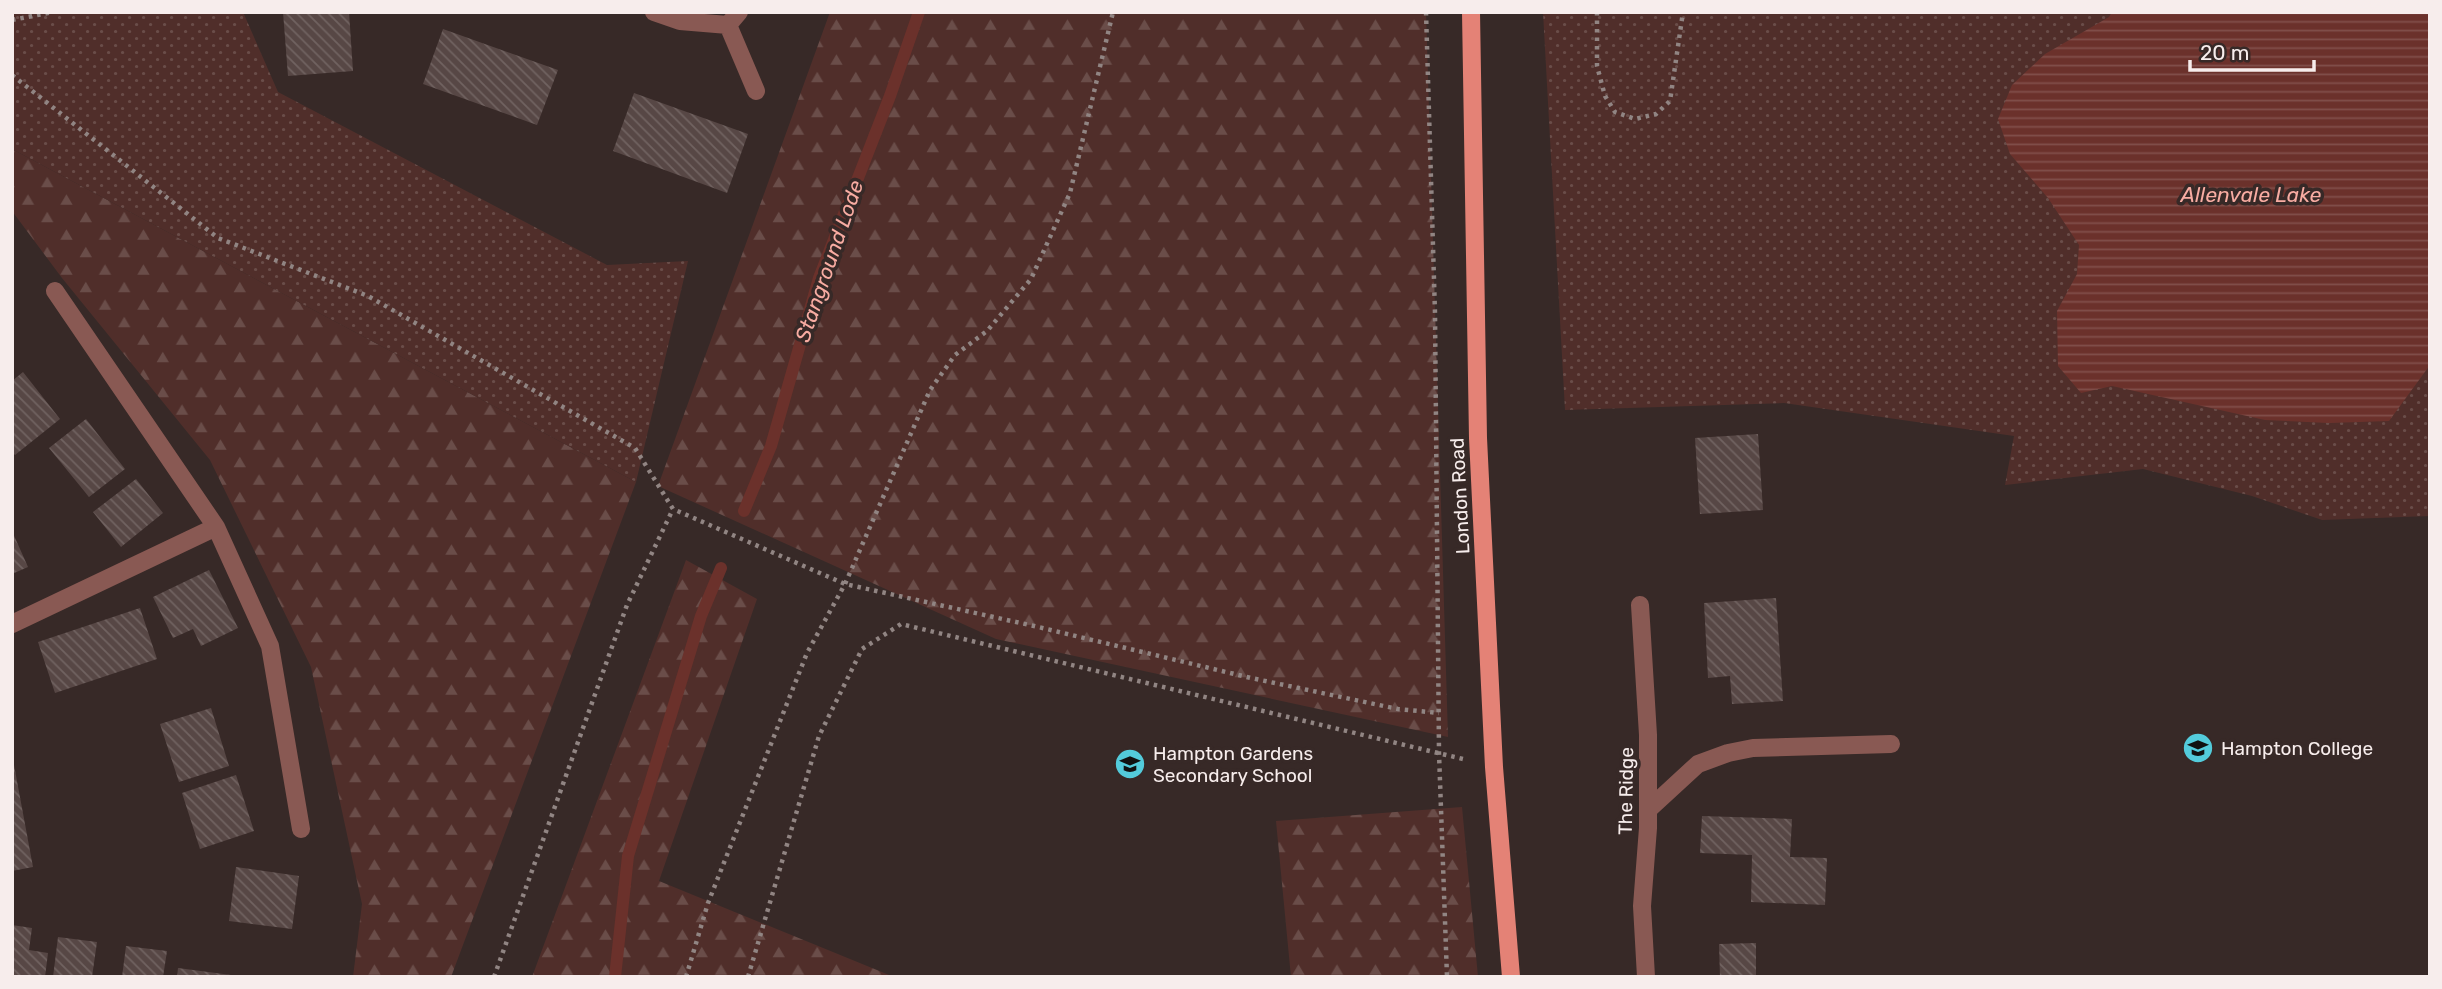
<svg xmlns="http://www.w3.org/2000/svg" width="2442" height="989" viewBox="0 0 2442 989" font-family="Rubik,sans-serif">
<defs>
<pattern id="forest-firs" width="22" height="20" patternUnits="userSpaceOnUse" patternTransform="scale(1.75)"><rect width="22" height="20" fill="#502e2a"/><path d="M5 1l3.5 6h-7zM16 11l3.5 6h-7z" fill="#6a4d49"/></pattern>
<pattern id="park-dots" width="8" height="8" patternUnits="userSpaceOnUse" patternTransform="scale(1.75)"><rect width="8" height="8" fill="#502e2a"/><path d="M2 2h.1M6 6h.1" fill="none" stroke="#6a4d49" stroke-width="1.8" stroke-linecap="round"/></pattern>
<pattern id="water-rules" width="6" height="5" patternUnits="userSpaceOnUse" patternTransform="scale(1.75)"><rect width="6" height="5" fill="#6b312b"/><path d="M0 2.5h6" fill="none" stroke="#814f4a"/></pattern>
<pattern id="building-back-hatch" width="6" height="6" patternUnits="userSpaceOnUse" patternTransform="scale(1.75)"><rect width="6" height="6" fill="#574745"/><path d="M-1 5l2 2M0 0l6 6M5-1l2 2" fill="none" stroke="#706260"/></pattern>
</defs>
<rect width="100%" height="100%" fill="#372927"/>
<path fill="url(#forest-firs)" d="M830 12H1426L1448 737 996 639 658 486Z
M12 149 636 482 451 977H353L362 904 311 667 210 460 62 278 12 211Z
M686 560 757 599 659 881 894 977H532Z
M1462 807 1478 977H1291L1276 821Z"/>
<path fill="url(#park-dots)" d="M12 12H243L278 92 607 265 688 261 636 482 12 149Z
M1543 12H2430V516L2322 520 2252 496 2143 469 2005 485 2014 436 1784 403 1565 410Z"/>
<path fill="url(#water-rules)" d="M2112 12H2430V365L2389 421 2329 423 2265 420 2112 386 2081 393 2058 366 2057 311 2077 274 2079 245 2048 198 2010 154 1998 119 2012 85 2045 54 2109 17Z"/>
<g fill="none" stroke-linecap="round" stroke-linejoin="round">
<path stroke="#6b312b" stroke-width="12" d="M744 511 771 446 819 278 890 96 919 12
M615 977 628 856 701 616 721 568"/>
</g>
<path fill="url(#building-back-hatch)" d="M283 12H349L353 71 288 76Z
M443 29 558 70 537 125 423 84Z
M634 93 748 134 727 193 613 151Z
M23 372 60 419 15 455 12 451V381Z
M86 419 125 469 89 497 49 448Z
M1758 434 1763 510 1700 514 1695 438Z
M136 479 163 513 121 547 93 512Z
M12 531 28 567 12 574Z
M209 570 238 628 201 646 193 629 173 638 153 597Z
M1776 598 1783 701 1732 704 1730 676 1708 678 1704 603Z
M140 608 157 659 55 693 38 642Z
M211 708 229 766 179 782 160 724Z
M14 765 33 867 12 871V766Z
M236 775 254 831 200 849 182 793Z
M1702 816 1792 819 1790 857 1827 858 1825 905 1751 902 1752 855 1700 853Z
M236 867 299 876 292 929 229 921Z
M12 925 32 928 29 950 48 953 45 977H12Z
M58 937 97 942 92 977H53Z
M1756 943V977H1720L1719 944Z
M126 946 167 951 163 977H122Z
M178 968 231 975V977H177Z"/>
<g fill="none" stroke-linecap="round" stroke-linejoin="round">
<path stroke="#918583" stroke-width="4.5" stroke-dasharray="3.5 5" stroke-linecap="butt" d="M1426 12 1435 313 1439 753 1447 977
M1597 12V66L1605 96 1615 112 1635 119 1656 114 1670 101 1683 12
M12 20 53 12
M12 75 218 238 368 296 635 448 673 509 845 584 1034 626 1251 678 1398 709 1439 713
M494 977 627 605 673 509
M686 977 708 903 807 653 845 584 930 390 955 355 987 331 1031 279 1070 193 1113 12
M748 977 819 736 862 649 901 624 1463 759"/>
<path stroke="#895953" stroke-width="18" d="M654 12 680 21 728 25
M739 12 728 25 756 91
M55 291 216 527 270 646 301 829
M1640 605 1648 735V828L1642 906 1646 977
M12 624 216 527
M1648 810 1698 764 1728 753 1753 748 1891 744"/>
<path stroke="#e48276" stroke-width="18" d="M1471 12 1478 438 1494 767 1511 977"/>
</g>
<defs>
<g id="school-disc" transform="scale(1.575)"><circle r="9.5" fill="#53cbdb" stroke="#372927"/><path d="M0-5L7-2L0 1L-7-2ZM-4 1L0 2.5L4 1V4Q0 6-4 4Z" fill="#111"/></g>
</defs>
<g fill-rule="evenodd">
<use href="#school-disc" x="2198" y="748"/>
<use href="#school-disc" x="1130" y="764"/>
</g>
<g text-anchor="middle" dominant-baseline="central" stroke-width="7" stroke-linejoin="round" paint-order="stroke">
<g font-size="19" fill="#f7edec" stroke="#372927">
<text transform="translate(1460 496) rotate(-93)">London Road</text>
<text transform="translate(1626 791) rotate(-89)">The Ridge</text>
</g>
<g font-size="19" fill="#f7edec" stroke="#372927" text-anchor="start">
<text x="2221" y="748">Hampton College</text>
<text x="1153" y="753">Hampton Gardens<tspan x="1153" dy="22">Secondary School</tspan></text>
</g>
<g font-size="21" font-style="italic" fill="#f8aca2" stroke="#372927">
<text x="2251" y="194">Allenvale Lake</text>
<text transform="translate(829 261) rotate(-71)">Stanground Lode</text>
</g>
</g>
<rect width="2442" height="989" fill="none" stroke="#f7edec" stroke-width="28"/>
<path d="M2190 60v10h124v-10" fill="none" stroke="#f7edec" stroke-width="3.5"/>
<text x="2200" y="60" font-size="21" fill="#f7edec" stroke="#372927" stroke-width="5" paint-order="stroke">20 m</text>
</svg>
